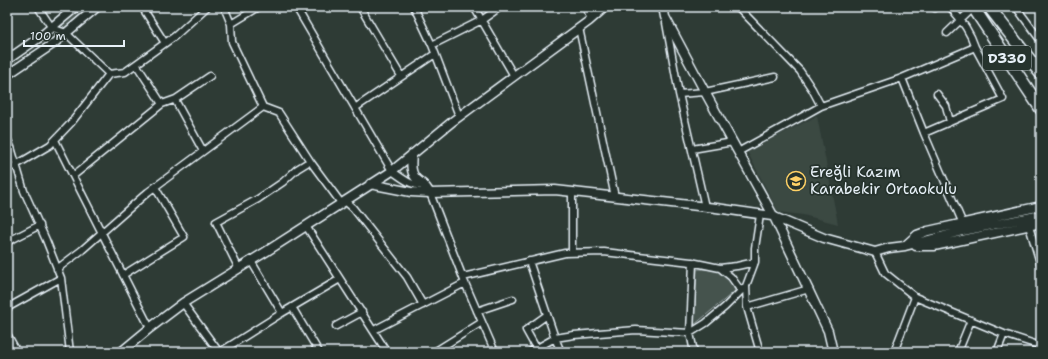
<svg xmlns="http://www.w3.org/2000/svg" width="1048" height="359" viewBox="0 0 1048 359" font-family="'Shantell Sans',sans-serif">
<rect width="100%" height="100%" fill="#2e3b35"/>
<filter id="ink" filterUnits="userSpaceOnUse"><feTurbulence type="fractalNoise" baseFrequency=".025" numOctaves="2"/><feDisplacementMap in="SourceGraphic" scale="8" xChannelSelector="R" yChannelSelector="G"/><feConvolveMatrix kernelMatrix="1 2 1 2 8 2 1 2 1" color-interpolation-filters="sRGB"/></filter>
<g filter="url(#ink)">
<path fill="#3b4843" d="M817 116 838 224 803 215 778 212 747 151Z"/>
<path fill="#45524e" stroke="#96a2a3" d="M83 7H89L65 28 62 25Z
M697 269C717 269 727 271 735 291L694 325Z"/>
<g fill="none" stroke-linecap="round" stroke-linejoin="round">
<g stroke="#e8f1f8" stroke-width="9">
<path id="street" d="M38 7 52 28 66 33 109 74
M142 7 165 43
M224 7 231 24 232 42 263 107 279 113 310 161 341 203
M296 7 392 171C401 177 413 188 425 185
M360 7 401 76
M414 7 432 45 459 116
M474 7 514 76
M585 7 591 19
M738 7 800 71 812 89 821 106
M950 7C961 19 970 31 975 47
M1016 7 1041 41
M935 8 936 7
M666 23 679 94 705 207
M231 24 259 7
M579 28 615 197
M947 33 969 12 974 9
M432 45 482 20 500 7
M136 64 162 104
M902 78 975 47 1003 99 924 133
M679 94 705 92 775 77
M937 94 946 106 950 122
M175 100 203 151
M355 108 435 54
M7 138 11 147 24 191 46 240 61 278 70 352
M55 140 73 176 162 104 176 99 210 76
M692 149 733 142
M738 152 821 106 902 78 924 133 963 224
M7 169 16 165 50 145 71 123 109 74 125 72 175 36 207 7
M73 176 150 328
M572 192V253
M430 193 465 283 495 352
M345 201 353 208 407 277 423 305
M306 226 387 352
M1029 226 1041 266
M7 242 40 225
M875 252 885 273 915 297 1004 334 1041 346
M251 261 282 313
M529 261 555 338 561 352
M693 262 690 333 694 352
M720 268 737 266 755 262
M57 269 82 250 148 192 263 107
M239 269 216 222 258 199 283 182 297 169 310 161
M123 275 184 237 155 187
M463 277 565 253 604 252 691 262 720 268 731 277 741 291
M746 286 747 307 760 352
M183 303 219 352
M292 307 319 352
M747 307 809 289
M7 308 61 278
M477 311 513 299
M336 326 362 312
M374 330 465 283
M536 348 526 330 547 315
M220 352 282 313 340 279
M434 352 482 322
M530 352 555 338 574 335 636 330 690 333 706 323 725 307 746 286 755 262V248L760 215
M894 352 915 297
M958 352 971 320
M997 352 1004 334"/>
</g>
<g stroke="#e8f1f8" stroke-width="11">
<path id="secondary" d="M663 7 665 17 705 92 774 217 828 331 833 352
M7 60 40 37 76 7
M7 75 53 44 97 7
M412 154C411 164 410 175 419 181 426 187 425 185 430 193
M370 184 411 192 430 193 555 190 716 208 772 216 824 238 875 252 889 248 905 246 963 231 1041 215
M907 244 917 235 928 231 1041 206
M916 246H934L1041 223
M7 336 16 352
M121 352 150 328 183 303 267 251 392 171 453 121 589 21 605 7"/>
</g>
<g stroke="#e8f1f8" stroke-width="14">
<path id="highway" d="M973 7 1041 109
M989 7 1041 74"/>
</g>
<use href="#street" stroke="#26332d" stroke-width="6"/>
<use href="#secondary" stroke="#26332d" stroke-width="8"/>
<use href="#highway" stroke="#26332d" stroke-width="11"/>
</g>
</g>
<defs>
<g id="school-ring" transform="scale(1)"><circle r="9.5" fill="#26332d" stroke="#ffd166" stroke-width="1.5"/><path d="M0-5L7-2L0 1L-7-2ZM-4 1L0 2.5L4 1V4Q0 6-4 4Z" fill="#ffd166"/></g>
</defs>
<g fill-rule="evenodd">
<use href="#school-ring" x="796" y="181"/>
</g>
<g text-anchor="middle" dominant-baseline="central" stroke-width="3.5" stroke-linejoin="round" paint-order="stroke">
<rect fill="#26332d" stroke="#aeb8bb" stroke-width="1" x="983" y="46" width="48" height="24" rx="3"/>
<g font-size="14" font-weight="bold" fill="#e8f1f8">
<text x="1007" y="58">D330</text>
</g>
<g font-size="15" fill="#e8f1f8" stroke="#26332d" text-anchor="start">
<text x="810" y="172">Ereğli Kazım<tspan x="810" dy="17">Karabekir Ortaokulu</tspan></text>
</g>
</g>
<rect width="1048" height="359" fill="none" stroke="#26332d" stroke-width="24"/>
<rect x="12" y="12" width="1024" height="335" fill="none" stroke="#e8f1f8" stroke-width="1.5" filter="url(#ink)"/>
<path d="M24 40v6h100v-6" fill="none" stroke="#e8f1f8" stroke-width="2"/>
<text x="30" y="40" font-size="12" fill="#e8f1f8" stroke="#26332d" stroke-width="3" paint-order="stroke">100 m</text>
</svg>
